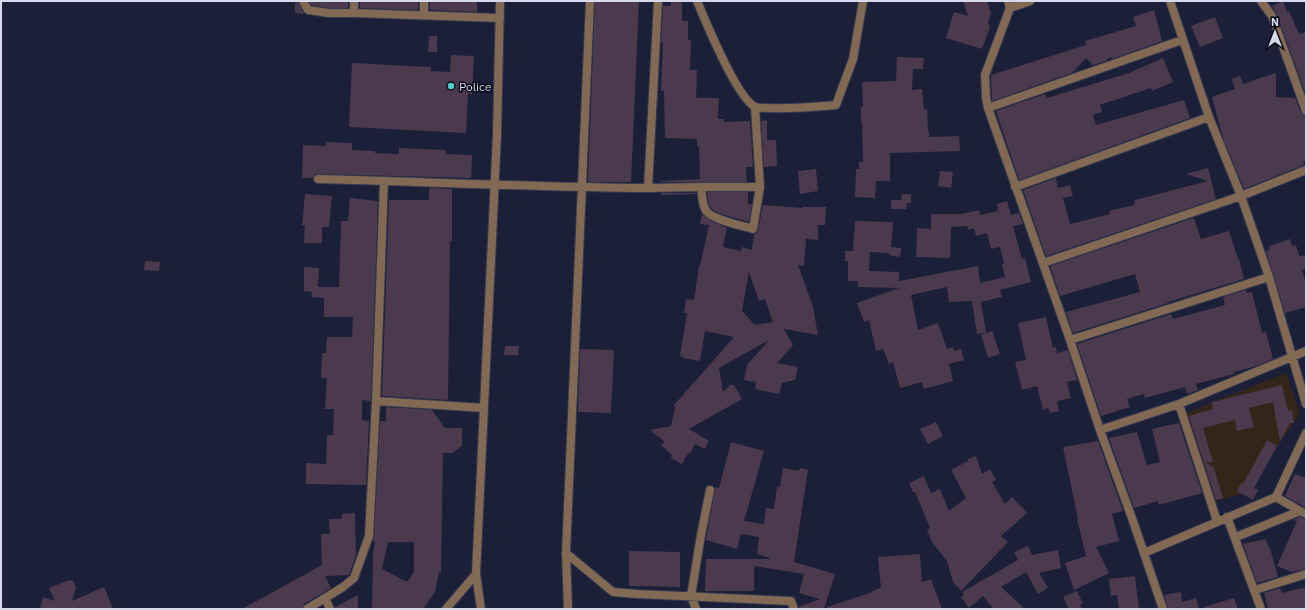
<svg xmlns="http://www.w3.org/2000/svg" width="1307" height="610" viewBox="0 0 1307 610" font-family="'IBM Plex Sans',sans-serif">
<rect width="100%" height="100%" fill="#1b1f38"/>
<path fill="#332619" d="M1286 373 1300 414 1244 493 1216 501 1186 413Z"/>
<path fill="#4b3a4d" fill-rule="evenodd" d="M295 1H298L304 14 295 13Z
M309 1H348V8H329L311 5Z
M360 1H418V10L360 8Z
M430 1H477V12L430 10Z
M595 1H639L631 182H588Z
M671 1H682V21H688V40H691L690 70H697L696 98H719L718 119H724V122L750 121 753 167H746L747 182H661V181L700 179 699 146H697V139L665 138 664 91H661L663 43H661L663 6H671Z
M963 1H987L991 13 988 22 990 27 982 49 946 38 954 12 968 16Z
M1283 1 1287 12 1289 11 1298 32H1299L1300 34 1306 32V95L1277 14 1272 6Z
M1154 10 1162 41 1112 59 1110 57 1106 61 1093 65 1086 58 1072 73 992 101 991 75 1086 45 1085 41 1136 26 1133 17Z
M1215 17 1223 38 1200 47 1191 26Z
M429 36H437V52H428Z
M451 55 474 56 472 94H468L466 133 349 127 352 63 431 67V71L450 72Z
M897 57 924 58 923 69H913L912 90 922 89 924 110 927 109 928 131H929V137L959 136 960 151 890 153V181H876L875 198 855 197 856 169H859V162H863L862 122H861V107H863L862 82 896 81Z
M1163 58 1173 82 1152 91 1151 88 1100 105 1102 112 1093 115 1096 125 1184 100 1190 118 1019 180 996 111 1045 94 1047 98 1129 73Z
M1276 73V97L1295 98 1301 113 1306 116V161L1303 162 1304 165 1244 189 1223 138 1212 97 1235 89 1232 79 1240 76 1243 84Z
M767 120V140H776L777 166 764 167 761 121Z
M326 142 352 143V150L375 151V153L399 154V148L446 150V154L472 155 471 178 318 174H315L313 178H302L303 145 326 146Z
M1208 168 1216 199 1046 256 1023 190 1056 178 1058 188 1070 185 1073 196 1063 198 1070 224 1110 214 1109 211 1134 205 1135 200 1208 181 1186 174Z
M816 169 818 191 800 194 798 171Z
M940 171 953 172 951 188 938 186Z
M429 188 452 189V241H450L448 400 382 396 389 200H429Z
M707 192H748V204H752L749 222 721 214 712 209 709 205Z
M661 193H696V194L661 195Z
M305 194 332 196 329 227H322V243H304L305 225H302Z
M902 194H911V203H907L906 209H891V200H901Z
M350 198 378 201 371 401 362 400V420L369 421 366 485 306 484V463L326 464 327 435H333L334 409H325L327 378H321L322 353H326L327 337H352L353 317H324V298L311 297 312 292 304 291V267L319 268 318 287H339L341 221H348Z
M1007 201 1011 215 1019 213 1023 224 1013 226 1022 259 1025 258 1031 282 1000 290 1002 297 981 302 986 333 977 334 972 301 949 302 947 287 911 295 918 330 938 323 947 349 953 347 954 351 961 349 964 360 949 364 953 381 924 389 922 382 900 388 893 362 889 364 883 349 876 351 869 320 864 322 857 303 899 288 858 287V281H848V261H845V251H853L855 221 893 222 891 247 901 248 900 257 889 255V253L870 252 869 271 899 272V281L978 266 980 283 1005 277 1002 264 1004 263 1000 247 991 249 987 233 976 236 974 228 968 230 967 226 951 227 950 258 916 257 917 228 931 229V214H962L979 210 980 215 998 211 997 204Z
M763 205 802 208V207H826L825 225H818V240L806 239 804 266 798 265 813 307 818 335 784 329 793 345 777 363 798 367 795 380 782 383 779 394 755 389 756 382 744 380 747 365 769 340 719 368 723 392 730 385H734L742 399 689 429 709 441 705 449 695 444 690 454 688 453 682 464 671 458 672 455 661 445 665 442 650 430 671 426 675 408 674 405 734 337 705 331 700 361 683 358V357L680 356 687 313H684L686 299 694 300 699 266H700L709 225 700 224 702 214 711 221 727 228 723 247 741 251 742 247 752 250 754 234 757 233 758 230ZM749 272 759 301 765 299 773 322 755 325 742 311Z
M1194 218 1201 239 1229 231 1238 259H1239L1244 279 1168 302V303L1073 333 1066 312 1140 292 1135 274 1060 296 1050 266Z
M1290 239 1292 246 1296 245 1299 256 1306 255V269L1302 270 1306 283V307L1285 313 1266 251 1270 250 1269 246Z
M145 261 160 262 159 271 144 270Z
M1246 290 1247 293 1252 292 1262 333 1266 332 1273 359 1253 367 1234 372V374L1196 384 1198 390 1192 392 1187 394 1185 387 1145 398 1144 394 1127 399 1130 407 1101 416 1077 344 1171 314 1173 319 1225 305 1223 297Z
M1046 317 1053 348 1056 347 1057 353 1068 350 1077 380 1067 382 1071 398 1057 401 1059 411 1050 413 1048 408 1043 410 1037 386 1022 390 1015 362 1026 360 1018 323Z
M992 331 1000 354 988 358 981 335Z
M505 346H519L518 355H504Z
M580 349 614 350 611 413 578 412Z
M1282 385 1288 411 1292 410 1294 423H1290L1280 442 1273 402 1249 408 1254 427 1237 431 1235 420 1203 428 1213 462H1205L1214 468 1223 498 1216 500 1189 416 1213 409 1212 402Z
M386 407 435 410H432L445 428H462V446L452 453H443L441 572H439L435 592 423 609H372L373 552 375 542 373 541 374 536 380 421H386ZM388 542H414V572L407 582 382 569Z
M936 422 943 436 928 444 920 429Z
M1179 423 1202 493 1159 505 1158 501 1134 508 1109 438 1137 432 1147 465 1160 462 1152 429Z
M1267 440 1277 446 1254 488 1258 490 1253 500 1237 491 1241 483 1243 484Z
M1098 441 1123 511 1112 514 1119 541 1096 547 1109 573 1074 590 1065 563 1086 556 1077 519H1078L1063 447Z
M731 442 764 451 744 521 764 524 766 508 774 509 777 486 780 487 783 468 799 471 800 468 808 470 794 562 835 574 824 609H799V607L820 599 799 593 804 574 754 566V591H705L706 559H770V558L757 554 759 537 741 534 737 549 706 540 715 489 716 487 719 488Z
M976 456 982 474 990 469 996 480 992 482 1005 504 1012 497 1027 513 1001 536 1008 542 961 591 953 582 947 561 932 542 927 530 930 528 915 492H913L909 483 924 476 931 493 940 489 949 511 966 498 951 470 968 461V459Z
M1295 474 1306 478V508L1285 496Z
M355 513 356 555 349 575 325 576 331 588 304 604 302 609H242L322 565 321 534H330L329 519H342V514Z
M1300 517 1306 519V569L1292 572 1277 566 1297 521 1293 520Z
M1266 539 1269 548H1270L1278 577 1257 583 1243 544Z
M1028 546 1032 555 1058 550 1061 568 1039 573 1048 588 1038 594 1026 572 1001 587 1025 609H994L983 596 969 608 961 597 964 594 962 592 1018 560 1014 552Z
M629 551 680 552V587L629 586Z
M920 554 922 582 931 579 942 609H828L827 607 873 592 872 591 881 588 878 557Z
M1135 576 1139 609H1119L1117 595 1111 596 1109 579Z
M69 580 73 581 76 587 72 601 104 587 113 609H40L43 597 55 601 49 588Z
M1306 587V609H1268L1264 593 1280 588 1282 593Z
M1077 591 1083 604 1080 605 1082 609H1069L1063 597Z
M1181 592 1182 602 1196 598 1199 609H1168L1164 595Z
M358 595V609H335V607Z
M1234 598 1238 609H1205L1204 607Z"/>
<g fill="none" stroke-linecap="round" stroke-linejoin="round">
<g stroke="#353951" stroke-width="10">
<path id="street" d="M303 1 308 10 329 13H354L500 18
M697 1C705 20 738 101 756 107 759 108 765 108 768 108 791 109 813 107 836 105L853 59 863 1
M1008 1 1010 8 985 75 986 97 988 108 1070 340 1100 430 1133 521 1163 609
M1170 1 1209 117 1241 196 1269 277 1306 404
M1261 1 1272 16 1306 111
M1010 8 1030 1
M354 13V1
M424 15V1
M988 108 1182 40
M318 179C428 182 538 187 648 188L658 1
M701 187H760
M1015 187 1209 117
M648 188 701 187C702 194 702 202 705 209 710 220 741 225 753 229L760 187 755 107
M1043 263 1241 196 1306 170
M1070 340 1269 277
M376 401 484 408
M1179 404 1217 521
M1100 430 1179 404 1306 351
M1276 497 1300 511
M1227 517 1261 609
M1236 537 1300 511 1306 514
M566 553 613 592 637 594 791 601 794 609
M1144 553 1276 497 1306 433
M1255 590 1306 574
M325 598 330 609
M307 609 343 587 354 578 369 536 376 401 384 181
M446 609 476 574
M481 609 476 574 497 135 500 1
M568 609 566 553 590 1
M696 609 691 596 701 535 710 490"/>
</g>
<use href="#street" stroke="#816953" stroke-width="8"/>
</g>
<circle fill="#52cdce" stroke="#080a15" stroke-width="1.5" cx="451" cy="86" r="4"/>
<g text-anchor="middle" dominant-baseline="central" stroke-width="3" stroke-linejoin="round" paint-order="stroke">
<g font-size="12" fill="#d6daeb" stroke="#080a15" text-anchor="start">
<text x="459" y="86">Police</text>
</g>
</g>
<rect width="1307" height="610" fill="none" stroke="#d6daeb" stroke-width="4"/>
<g transform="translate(1275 32)" stroke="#080a15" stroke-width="3" paint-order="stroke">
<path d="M0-3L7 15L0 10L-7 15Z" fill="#d6daeb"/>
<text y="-6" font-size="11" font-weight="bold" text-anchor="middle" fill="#d6daeb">N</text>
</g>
</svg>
